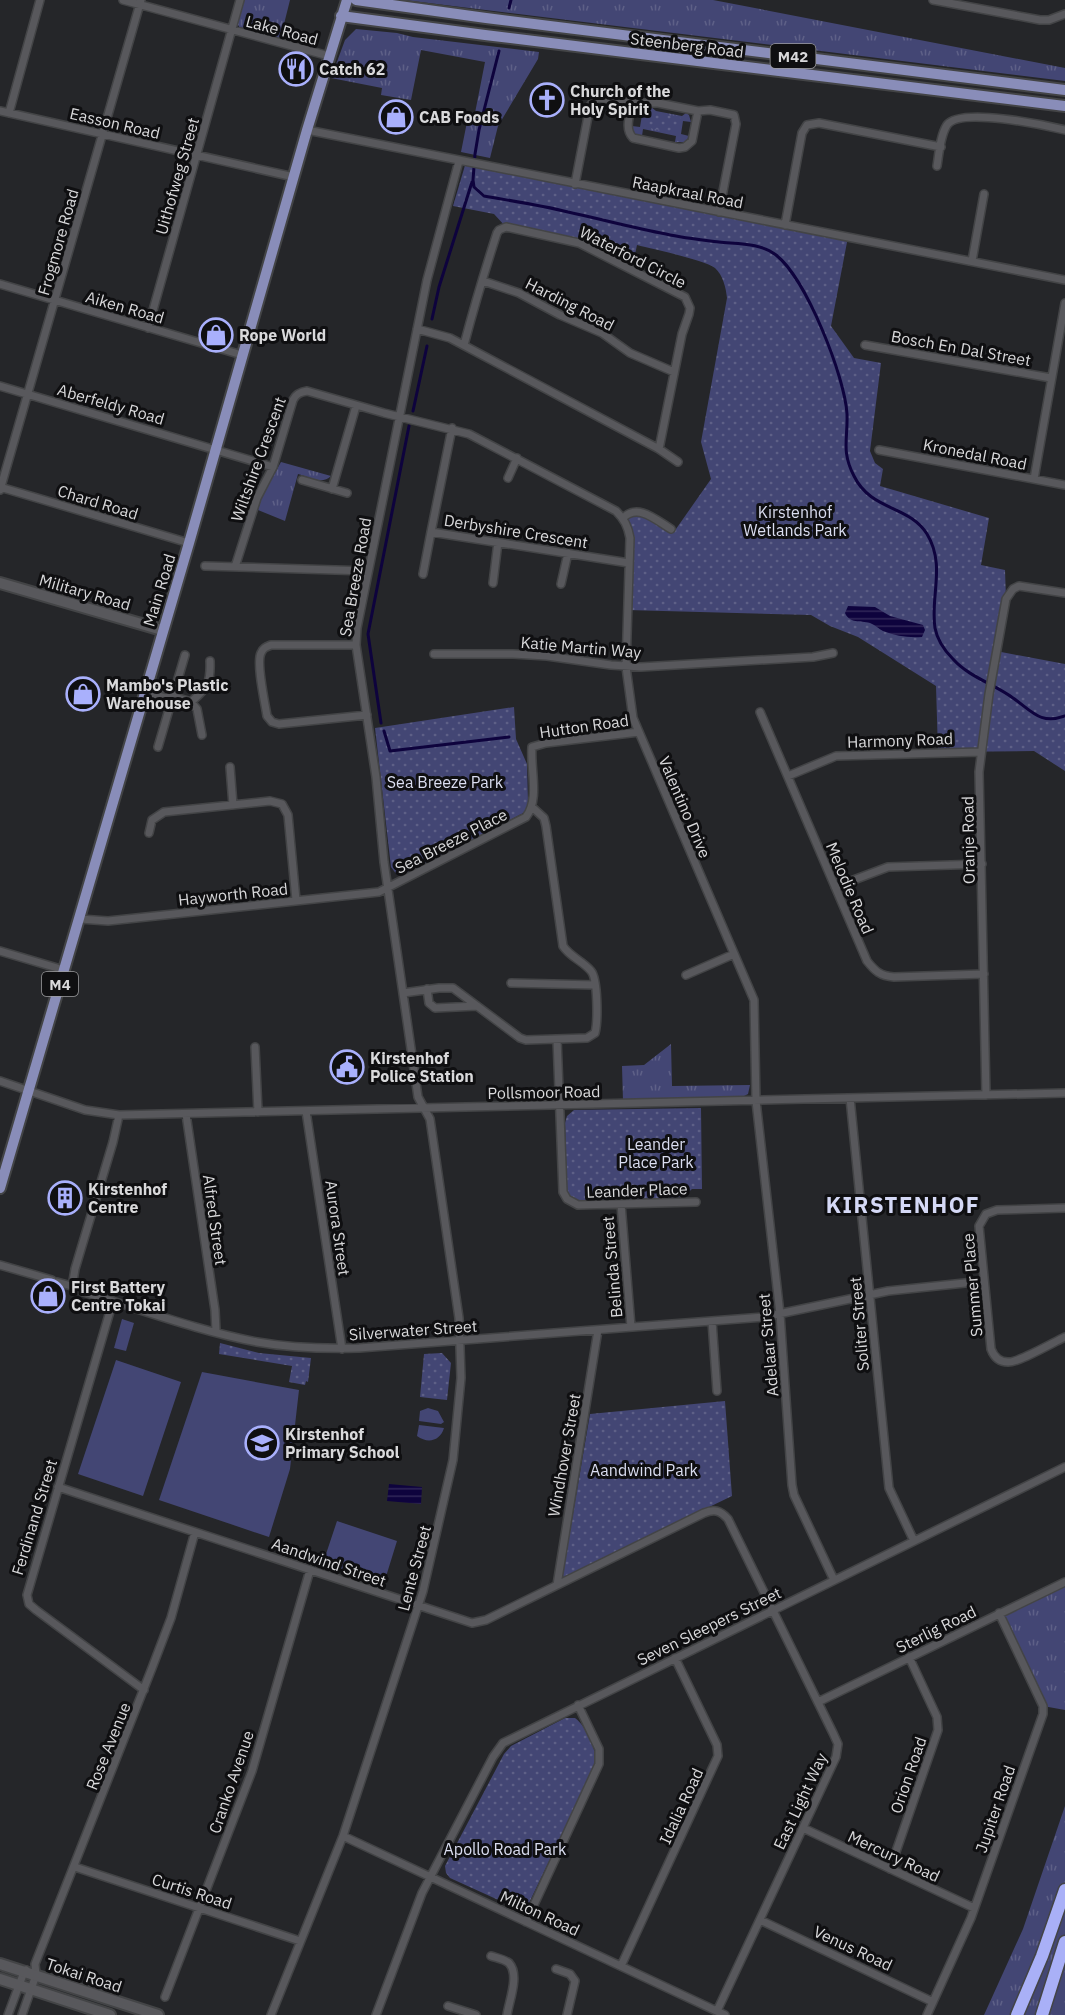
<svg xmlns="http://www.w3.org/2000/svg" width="1065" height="2015" viewBox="0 0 1065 2015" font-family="'IBM Plex Sans',sans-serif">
<defs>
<pattern id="grass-tufts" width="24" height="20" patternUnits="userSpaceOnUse" patternTransform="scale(1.5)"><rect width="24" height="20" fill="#434674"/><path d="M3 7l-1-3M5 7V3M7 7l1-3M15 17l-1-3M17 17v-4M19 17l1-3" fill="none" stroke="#5e6087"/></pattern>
<pattern id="park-dots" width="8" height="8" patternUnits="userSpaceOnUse" patternTransform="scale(1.5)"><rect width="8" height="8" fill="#434674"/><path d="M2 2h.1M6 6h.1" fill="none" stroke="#5e6087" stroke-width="1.8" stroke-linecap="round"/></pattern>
<pattern id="water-rules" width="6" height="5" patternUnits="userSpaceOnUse" patternTransform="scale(1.5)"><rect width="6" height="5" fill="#0e033d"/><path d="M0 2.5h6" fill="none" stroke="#302758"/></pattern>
</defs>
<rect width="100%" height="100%" fill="#252629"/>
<path fill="url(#grass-tufts)" d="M242 0H290L280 40 241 30 237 23Z
M404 0H713L1065 68V81Z
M356 29 397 33 413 37 539 52 538 59 498 126 490 158 461 152 469 112 475 113 485 62 421 50 411 100 381 95 382 88 331 78 345 40Z
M651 107 656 111 682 116 686 113 689 115 691 122 683 121 681 134 689 136 686 142H675L676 136 643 129 642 136 634 134 632 126 640 127 642 115 634 113 635 111Z
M281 462 331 476C322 485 309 477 298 474L285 521 258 510 262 496Z
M671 1044 672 1086 750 1085 748 1094 740 1098 623 1101 622 1066 644 1065Z
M1065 1582V1710L1043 1706 999 1613Z
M1065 1806V2015H984L1023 1929Z"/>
<path fill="url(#park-dots)" d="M646 112 681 118 678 133 643 127Z
M466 162 848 237 831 326 854 358 881 363 870 451 875 463 883 469 880 486 989 518 981 565 1005 570 1006 599 996 651 1065 664V771L1034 751 938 752 936 686 858 637 830 626 811 615 627 610 630 538 623 518 633 511 671 528 676 529 711 479 701 442 727 298C726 288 723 275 715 268 704 260 653 249 637 245L632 269 579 243 506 227 494 214 453 206Z
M514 707 516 739 527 764 528 803 525 812 406 875H397L391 867 375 728Z
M701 1108 702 1189H692L683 1197 580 1201 571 1198 567 1190 565 1123 567 1116 574 1110Z
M220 1343 259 1353 311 1358 308 1382 306 1381 305 1385 289 1382 292 1366 219 1354Z
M442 1353 451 1363 447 1400 420 1397 424 1354Z
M725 1401 732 1496 562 1578 590 1414Z
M565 1718H575C587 1727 596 1748 596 1763L529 1903 522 1907H514L450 1878 446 1873 445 1866 504 1754 511 1746Z"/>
<path fill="#434674" d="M122 1319 134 1323 126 1351 114 1348Z
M116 1360 181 1382 143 1496 78 1474Z
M202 1372 299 1390 290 1469 269 1537 159 1500Z
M428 1408 438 1411 444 1422 441 1424 419 1421 420 1411Z
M419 1425 444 1428C440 1441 428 1444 417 1436Z
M337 1521 397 1541 384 1583 323 1563Z"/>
<path fill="url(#water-rules)" d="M848 606 875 607 890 616 923 625 925 630 922 637C908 638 896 636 883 631 879 629 875 625 870 623 860 620 850 624 845 613Z
M389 1484 422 1487 421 1504 387 1501Z"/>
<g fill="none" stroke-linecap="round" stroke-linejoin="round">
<path stroke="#0e033d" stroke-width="3" d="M509 8 511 0
M499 51 479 130 475 154 473 180 474 187 484 196C512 201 540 205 568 212 601 219 633 228 666 234 683 238 702 240 719 242 738 244 761 243 776 255 806 278 845 377 847 414 848 439 841 451 854 476 871 511 909 505 927 534 946 565 930 597 935 628 937 639 945 651 953 659 969 677 994 684 1013 698 1032 711 1040 725 1065 716
M432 319 439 287 472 182
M413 411 427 346
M381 723 368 634 409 426
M384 731 390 751 509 737"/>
<g stroke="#434446" stroke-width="10">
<path id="street" d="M123 0 329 56
M933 0 1040 20H1049L1065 14
M632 103C630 115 624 129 633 138L679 148 685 147 692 141 698 111
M0 111 294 177
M9 113 40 0
M307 130 1065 280
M937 166C939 154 940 136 947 125 960 107 1044 125 1065 130
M575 184 590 106 594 100 598 98 632 103H658L698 111 710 110 734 115 736 124 719 212
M785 225 802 133 807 125 819 123 941 147
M972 261 984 194
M483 281 519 293 560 315 602 333 630 353 674 372
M0 284 242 355
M148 328 240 0
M417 329 450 338 659 449 678 462
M464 345C474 307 485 270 497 233L499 230 506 227 579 243 685 297 690 308 689 314 682 334 659 449
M865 345 1051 378
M0 386 273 467
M452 428 431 532 629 563
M879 450 1065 485
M508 478 517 458
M1034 479 1065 303
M302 480 347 493
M0 487 189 543
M332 489 356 406
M0 490 141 0
M623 518C638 503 656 520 671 529
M205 566 368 571
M235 567 257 498 273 467 293 400C296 394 300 392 307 391L384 413 469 434 616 511C624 519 628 526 630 538L626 667 633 718 754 1000 756 1101 780 1314 792 1485 794 1495 834 1580
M423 574 431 532
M493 583 498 542
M561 584 568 553
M356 645H271C266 647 263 648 261 653 256 663 265 703 267 716L272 722 279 724 367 715
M434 654H513L547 656 611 665 641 667 813 657 833 653
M147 683 168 690 172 696
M145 692 166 698 172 696 191 702C207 688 211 684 210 661
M191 702 197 709 202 735
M760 712 867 961C875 971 880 976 894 977L984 974
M158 747 185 655
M230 767 233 805
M788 776 836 756 980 752
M149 833 152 820 164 812 270 801 282 804 288 815 296 900
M835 887 888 867 982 864
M80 919 108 921 379 892 526 817C540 799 530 769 532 747L546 743 639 732
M0 951 64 970
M686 975 734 954
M511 983 595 985
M427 989 429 1003 435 1008 477 1006
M403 993 439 988H453L520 1038 526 1040 587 1038 595 1033C598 1022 598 979 591 971 583 961 570 957 563 946L546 826 544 818 532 807
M557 1039 563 1192 567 1199 578 1205 696 1202
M255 1047 258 1112
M0 1081 85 1110 119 1115 1065 1093
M986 1095 979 772 989 694 1006 599 1013 589 1019 586 1065 593
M850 1098 889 1488 914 1541
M306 1111 342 1349
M186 1114 215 1310 216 1331
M621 1204 631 1327
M1065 1208 997 1210 986 1214 979 1226 991 1349C994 1357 999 1362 1008 1362 1018 1363 1054 1342 1065 1337
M0 1265 52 1280
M57 1282 75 1287 83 1292C140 1309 199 1331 257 1342 291 1348 325 1349 359 1348L764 1317 888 1291 984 1281
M75 1287 73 1281 75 1269 113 1142 119 1115
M113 1301 27 1595 29 1604 36 1610 144 1690
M712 1321 717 1391
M58 1487 472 1623 486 1620 704 1513C714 1509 720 1510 728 1519L833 1733 838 1744 836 1757 717 2011
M557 1585 598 1330
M818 1702 1065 1582
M803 1828 974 1908
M343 1836 725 2015
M75 1867 300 1941
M890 1869 938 1730 937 1717 909 1657
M760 1920 933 2002
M526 1922 599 1764V1749L578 1705
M491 1956C497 1958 504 1959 509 1963 520 1975 509 2001 507 2015
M621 1966 718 1756 717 1745 675 1658
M556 1969 570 1974 575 1981 567 2015
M165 1997 252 1771 310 1570
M448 2006 476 2015
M8 2015 24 1972 26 1970
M22 2015 36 1975 35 1964 152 1668 171 1618 195 1532
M271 2015 343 1836 412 1625 423 1591 453 1460 461 1378 459 1318 430 1119 418 1097 384 862 376 777 356 645 357 628 427 280 459 161
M376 2015 422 1893 493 1757 503 1743 1065 1467
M927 2015 971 1918 1043 1714V1706L999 1613"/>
</g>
<g stroke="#434446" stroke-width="14">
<path id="secondary" d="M0 583 162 630
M0 1964 158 2015
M0 1979 110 2015"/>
</g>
<g stroke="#434446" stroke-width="14">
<path id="primary" d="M356 0 486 18 1065 90
M341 16 485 35 1065 106
M0 1188 189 543 307 130 347 0"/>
</g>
<g stroke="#434446" stroke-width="15">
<path id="highway" d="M1017 2015 1042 1956 1065 1890
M1042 2015 1065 1942"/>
</g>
<use href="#street" stroke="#58585c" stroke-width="7"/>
<use href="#secondary" stroke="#58585c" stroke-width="10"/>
<use href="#primary" stroke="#898db9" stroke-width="10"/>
<use href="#highway" stroke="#a9b0f7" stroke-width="12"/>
</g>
<defs>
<g id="restaurant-ring" transform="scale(1.725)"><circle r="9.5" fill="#0f0f11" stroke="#a9b0fc" stroke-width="1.5"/><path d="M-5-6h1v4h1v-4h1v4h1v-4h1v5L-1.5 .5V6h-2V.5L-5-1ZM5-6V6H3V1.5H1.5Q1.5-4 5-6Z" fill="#a9b0fc"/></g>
<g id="church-ring" transform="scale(1.725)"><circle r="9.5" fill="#0f0f11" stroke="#a9b0fc" stroke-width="1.5"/><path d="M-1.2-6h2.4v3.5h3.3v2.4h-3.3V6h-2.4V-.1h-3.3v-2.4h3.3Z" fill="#a9b0fc"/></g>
<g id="shop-ring" transform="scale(1.725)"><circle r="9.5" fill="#0f0f11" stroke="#a9b0fc" stroke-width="1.5"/><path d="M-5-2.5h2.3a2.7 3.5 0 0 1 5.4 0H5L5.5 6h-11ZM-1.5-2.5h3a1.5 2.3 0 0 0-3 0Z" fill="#a9b0fc"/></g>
<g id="civic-ring" transform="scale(1.725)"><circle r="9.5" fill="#0f0f11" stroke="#a9b0fc" stroke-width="1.5"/><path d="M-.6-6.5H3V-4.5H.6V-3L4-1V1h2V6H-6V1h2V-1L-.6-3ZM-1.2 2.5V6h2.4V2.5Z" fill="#a9b0fc"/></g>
<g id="building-ring" transform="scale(1.725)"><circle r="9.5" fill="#0f0f11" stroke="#a9b0fc" stroke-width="1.5"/><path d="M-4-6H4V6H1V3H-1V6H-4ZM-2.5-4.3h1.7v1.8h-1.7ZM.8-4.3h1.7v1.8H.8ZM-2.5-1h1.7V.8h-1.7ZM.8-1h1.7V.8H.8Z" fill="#a9b0fc"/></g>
<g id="school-ring" transform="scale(1.725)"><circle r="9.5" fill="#0f0f11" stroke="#a9b0fc" stroke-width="1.5"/><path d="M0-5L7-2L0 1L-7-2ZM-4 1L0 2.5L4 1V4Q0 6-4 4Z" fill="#a9b0fc"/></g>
</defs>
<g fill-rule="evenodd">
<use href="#restaurant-ring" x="296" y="69"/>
<use href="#church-ring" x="547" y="100"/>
<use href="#shop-ring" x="396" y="117"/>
<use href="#shop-ring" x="216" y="335"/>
<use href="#shop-ring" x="83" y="694"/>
<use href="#civic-ring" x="347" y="1067"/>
<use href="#building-ring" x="65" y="1198"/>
<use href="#shop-ring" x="48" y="1296"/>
<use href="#school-ring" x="262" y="1443"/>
</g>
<g text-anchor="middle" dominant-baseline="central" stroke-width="6" stroke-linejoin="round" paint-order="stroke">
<g fill="#0f0f11" stroke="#9c9c9e" stroke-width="1.5">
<rect x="770.5" y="44" width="45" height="24" rx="4.5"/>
<rect x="42" y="972" width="36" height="24" rx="4.5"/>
</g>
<g font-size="15" font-weight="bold" fill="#d9d9db">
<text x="793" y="56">M42</text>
<text x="60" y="984">M4</text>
</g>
<g font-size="16" fill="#d9d9db" stroke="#0f0f11">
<text transform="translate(282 30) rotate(15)">Lake Road</text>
<text transform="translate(687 45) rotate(7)">Steenberg Road</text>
<text transform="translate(115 123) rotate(13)">Easson Road</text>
<text transform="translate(177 176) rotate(-74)">Uithofweg Street</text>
<text transform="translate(688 192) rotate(11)">Raapkraal Road</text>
<text transform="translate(58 242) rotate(-74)">Frogmore Road</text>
<text transform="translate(633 257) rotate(27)">Waterford Circle</text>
<text transform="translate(570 304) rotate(27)">Harding Road</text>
<text transform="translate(125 307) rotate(16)">Aiken Road</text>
<text transform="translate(961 348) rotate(10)">Bosch En Dal Street</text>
<text transform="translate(111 404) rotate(16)">Aberfeldy Road</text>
<text transform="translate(975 454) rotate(11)">Kronedal Road</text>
<text transform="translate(258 459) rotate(-70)">Wiltshire Crescent</text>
<text transform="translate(98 502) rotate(17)">Chard Road</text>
<text transform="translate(516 531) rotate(9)">Derbyshire Crescent</text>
<text transform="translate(355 577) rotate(-80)">Sea Breeze Road</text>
<text transform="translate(159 590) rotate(-73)">Main Road</text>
<text transform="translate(85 592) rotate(16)">Military Road</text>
<text transform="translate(581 647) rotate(5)">Katie Martin Way</text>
<text transform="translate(584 726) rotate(-8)">Hutton Road</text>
<text transform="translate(900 740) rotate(-2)">Harmony Road</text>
<text transform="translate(685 807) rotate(67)">Valentino Drive</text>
<text transform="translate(968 840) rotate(-91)">Oranje Road</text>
<text transform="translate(451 841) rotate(-27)">Sea Breeze Place</text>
<text transform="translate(850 888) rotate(67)">Melodie Road</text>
<text transform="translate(233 894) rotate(-6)">Hayworth Road</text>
<text transform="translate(544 1092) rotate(-1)">Pollsmoor Road</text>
<text transform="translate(637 1190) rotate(-2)">Leander Place</text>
<text transform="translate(215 1220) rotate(82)">Alfred Street</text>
<text transform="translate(338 1228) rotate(82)">Aurora Street</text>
<text transform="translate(612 1267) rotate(-95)">Belinda Street</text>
<text transform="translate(972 1285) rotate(-95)">Summer Place</text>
<text transform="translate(859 1324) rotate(-95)">Soliter Street</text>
<text transform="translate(413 1330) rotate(-4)">Silverwater Street</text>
<text transform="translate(768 1345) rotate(-95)">Adelaar Street</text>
<text transform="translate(564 1455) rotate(-80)">Windhover Street</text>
<text transform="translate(34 1517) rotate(-73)">Ferdinand Street</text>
<text transform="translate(329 1562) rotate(19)">Aandwind Street</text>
<text transform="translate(414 1568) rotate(-75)">Lente Street</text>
<text transform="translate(709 1626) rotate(-26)">Seven Sleepers Street</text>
<text transform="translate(936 1629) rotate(-26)">Sterlig Road</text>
<text transform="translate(108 1746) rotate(-68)">Rose Avenue</text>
<text transform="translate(908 1775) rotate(-71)">Orion Road</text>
<text transform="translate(231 1782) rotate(-71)">Cranko Avenue</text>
<text transform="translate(800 1801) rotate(-65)">East Light Way</text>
<text transform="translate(681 1806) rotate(-65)">Idalia Road</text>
<text transform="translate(995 1809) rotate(-71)">Jupiter Road</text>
<text transform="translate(894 1856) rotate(25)">Mercury Road</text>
<text transform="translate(192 1891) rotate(18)">Curtis Road</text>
<text transform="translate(540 1913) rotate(25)">Milton Road</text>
<text transform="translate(853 1948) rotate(25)">Venus Road</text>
<text transform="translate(84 1975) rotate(18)">Tokai Road</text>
</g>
<g font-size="16" font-weight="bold" fill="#d9d9db" stroke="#0f0f11" text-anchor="start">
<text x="319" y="69">Catch 62</text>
<text x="570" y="91">Church of the<tspan x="570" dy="18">Holy Spirit</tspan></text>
<text x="419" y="117">CAB Foods</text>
<text x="239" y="335">Rope World</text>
<text x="106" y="685">Mambo's Plastic<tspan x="106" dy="18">Warehouse</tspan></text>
<text x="370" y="1058">Kirstenhof<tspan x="370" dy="18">Police Station</tspan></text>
<text x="88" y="1189">Kirstenhof<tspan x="88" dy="18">Centre</tspan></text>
<text x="71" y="1287">First Battery<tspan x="71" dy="18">Centre Tokai</tspan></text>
<text x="285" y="1434">Kirstenhof<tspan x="285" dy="18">Primary School</tspan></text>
</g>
<g font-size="16" fill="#dbdef1" stroke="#0f0f11">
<text x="795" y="512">Kirstenhof<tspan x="795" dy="18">Wetlands Park</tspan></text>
<text x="445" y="782">Sea Breeze Park</text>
<text x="656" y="1144">Leander<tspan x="656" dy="18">Place Park</tspan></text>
<text x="644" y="1470">Aandwind Park</text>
<text x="505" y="1849">Apollo Road Park</text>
</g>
<g font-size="22" font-weight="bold" letter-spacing="1.5" fill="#d5d9f6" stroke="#0f0f11">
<text x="903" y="1204">KIRSTENHOF</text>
</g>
</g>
</svg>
